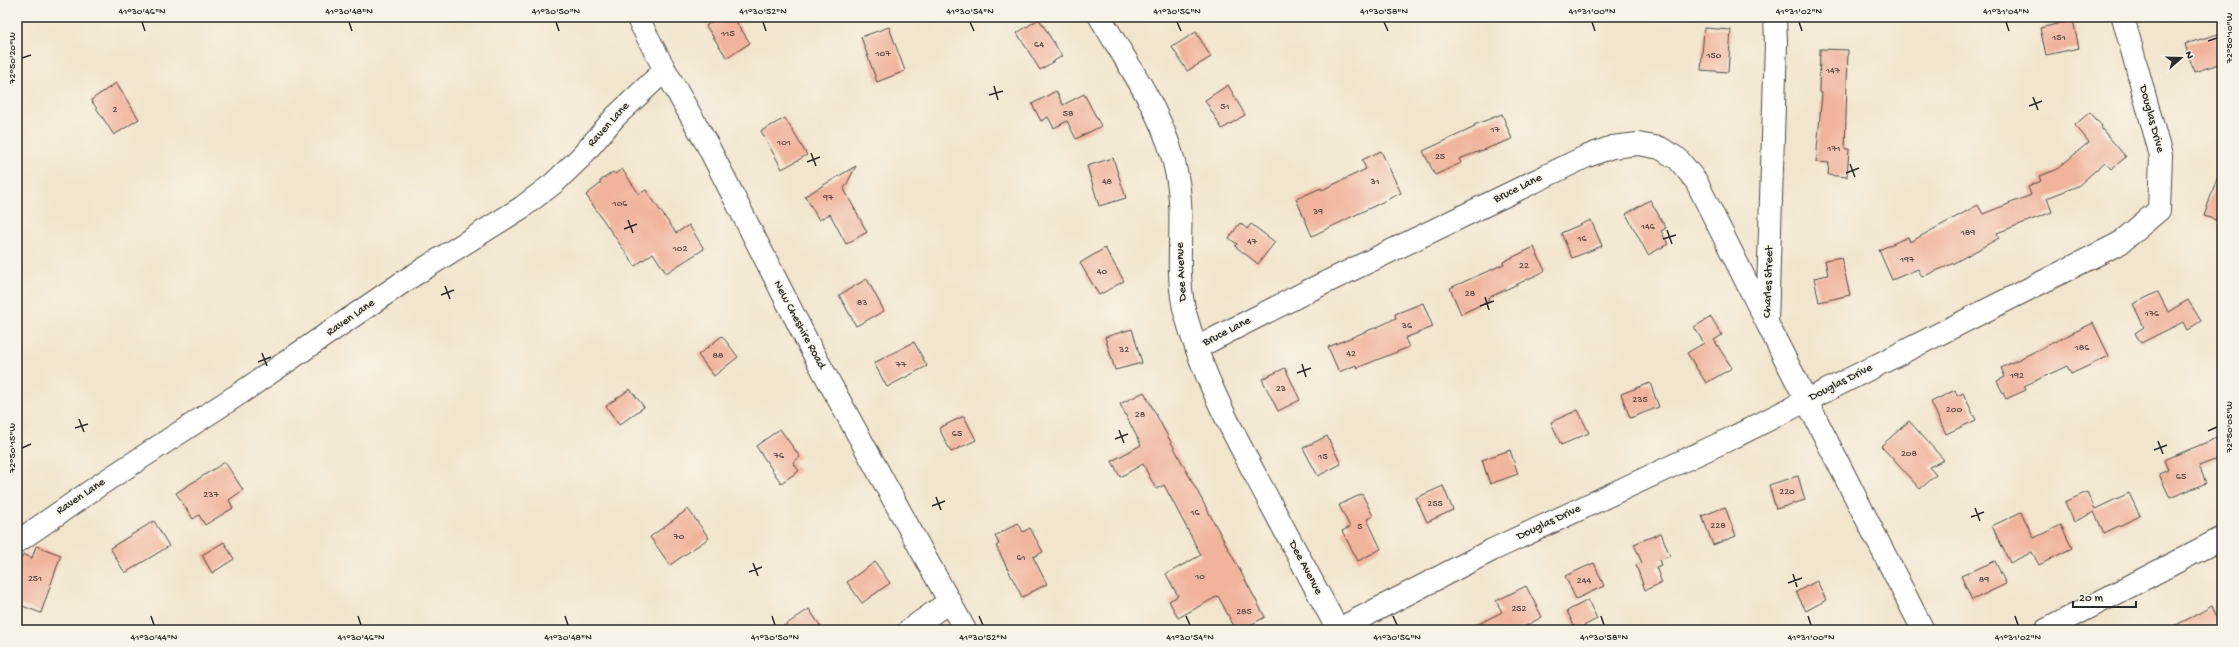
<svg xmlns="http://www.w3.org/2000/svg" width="2239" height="647" viewBox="0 0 2239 647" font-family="'Gochi Hand',sans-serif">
<rect width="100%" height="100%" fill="#f7f3e8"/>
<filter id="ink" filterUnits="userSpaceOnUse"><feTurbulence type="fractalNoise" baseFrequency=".025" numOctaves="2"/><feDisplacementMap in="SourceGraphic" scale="8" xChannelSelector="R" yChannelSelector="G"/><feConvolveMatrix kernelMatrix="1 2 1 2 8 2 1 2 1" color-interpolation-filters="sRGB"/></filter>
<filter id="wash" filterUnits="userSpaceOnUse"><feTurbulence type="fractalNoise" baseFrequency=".012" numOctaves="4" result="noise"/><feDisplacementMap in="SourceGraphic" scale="16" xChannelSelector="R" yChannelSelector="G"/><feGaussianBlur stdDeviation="0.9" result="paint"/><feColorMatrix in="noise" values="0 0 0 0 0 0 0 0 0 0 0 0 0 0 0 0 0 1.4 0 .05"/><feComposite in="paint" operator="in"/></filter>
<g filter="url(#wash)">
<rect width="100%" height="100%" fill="#f2e5cd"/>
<g id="blocks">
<path fill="#f1b39c" d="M718 17H733L750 43 727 58 706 26Z
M1039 19 1062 56 1040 70 1017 33Z
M2073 20 2079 48 2046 55 2040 28Z
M889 27 905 71 877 82 861 37Z
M1704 28 1731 30 1728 72 1701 70Z
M1196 32 1211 57 1187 71 1172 47Z
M2218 34 2222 46V63L2194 72 2185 44Z
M1820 49 1848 50 1845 149H1849L1847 177 1828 175 1829 163 1816 162 1822 93 1819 92Z
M116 83 139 119 114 135 91 100Z
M1228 85 1245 115 1222 129 1205 100Z
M1056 91 1063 105 1084 94 1101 126 1076 139 1067 121 1054 128 1048 117 1041 121 1032 104Z
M2090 112 2102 126 2101 128 2126 157 2111 169 2105 162 2078 186 2047 198 2052 212 1997 233 1999 238 1954 263 1922 277 1918 269 1892 280 1879 250 1908 237 1910 242 1978 205 1983 214 2031 195 2028 187 2041 181 2039 176 2056 170 2089 142 2075 125Z
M1502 114 1512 139 1459 159 1461 163 1435 175 1423 151 1475 127 1474 125Z
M785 118 807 155 782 169 761 131Z
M1381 151 1401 193 1312 236 1296 199 1321 188 1322 190 1366 169 1362 160Z
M1113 158 1126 198 1099 206 1087 166Z
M856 166 844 189 867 232 846 244 830 214 819 220 805 196Z
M622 169 639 194 646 190 676 233 689 225 704 249 666 273 653 253 635 266 586 195 600 184V181L613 172 615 174Z
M2219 172 2222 173V222L2204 216Z
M1650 200 1666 228 1661 231 1668 244 1648 255 1626 214Z
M1591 220 1602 246 1572 258 1561 233Z
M1240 223 1247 229 1251 224 1275 242 1258 264 1235 246 1237 244 1229 238Z
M1534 247 1545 271 1488 298 1489 301 1461 314 1450 288 1504 264 1503 262Z
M1105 248 1124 281 1099 295 1080 263Z
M1841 257 1850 295 1819 302 1814 278 1828 275 1825 260Z
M867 279 884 311 856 326 839 295Z
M2158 292 2168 312 2188 300 2201 321 2187 330 2183 322 2141 343 2135 333 2144 327 2133 304Z
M1423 303 1433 327 1405 338 1409 347 1357 368 1356 365 1339 372 1328 347 1384 324 1396 318 1395 314Z
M1711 317 1722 335 1714 340 1732 368 1706 383 1687 353 1704 343 1694 327Z
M2093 323 2109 356 2071 374 2067 366 2024 386 2026 390 2006 399 1997 381 2005 377 2001 368Z
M1132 329 1142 363 1115 370 1105 337Z
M722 336 738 357 714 376 698 355Z
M914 342 927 366 887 387 874 363Z
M1285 368 1300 400 1278 411 1262 379Z
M1650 383 1659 407 1630 418 1621 394Z
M630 389 644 407 619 425 606 406Z
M1955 390 1957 396 1963 393 1976 420 1946 434 1931 402Z
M1144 392 1265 617 1241 630H1236L1218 596 1178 618 1169 601 1178 596 1166 574 1201 555 1164 485 1156 489 1143 464 1120 477 1112 461 1141 445 1120 404Z
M1578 410 1589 433 1561 445 1551 422Z
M964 416 976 440 951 452 939 428Z
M1909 421 1944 460 1929 467 1936 475 1920 489 1881 446Z
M780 429 800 457 793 462 799 471 781 483 756 446Z
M1327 436 1341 464 1318 476 1303 448Z
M2217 438 2222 450V457L2199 466 2206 483 2170 498 2159 474 2168 470 2164 460Z
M1510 450 1518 474 1490 484 1482 460Z
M225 462 243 490 229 500 233 508 205 525 199 515 193 519 176 493Z
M1798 476 1805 500 1776 509 1769 485Z
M1443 486 1453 510 1427 522 1416 498Z
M2087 492 2095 509 2129 493 2140 516 2104 533 2094 512 2074 522 2065 502Z
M1362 494 1373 516 1367 519 1381 549 1358 561 1342 531 1350 527 1339 505Z
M1725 507 1736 536 1713 545 1702 516Z
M688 509 709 538 670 565 650 537Z
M2021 512 2034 538 2061 525 2072 548 2039 565 2032 552 2010 563 1992 526Z
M154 521 169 546 125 573 110 548Z
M1018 523 1023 532 1030 528 1043 552 1033 557 1047 584 1022 597 996 546 999 544 995 536Z
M1661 533 1670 556 1659 560 1661 565 1656 567 1662 583 1645 590 1636 565 1642 563 1634 544Z
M224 542 234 559 212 573 202 555Z
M36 546 61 555 41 613 17 604V570L23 554 32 558Z
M1995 561 2006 584 1972 600 1961 576Z
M875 562 890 583 862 603 847 582Z
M1594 563 1604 586 1576 599 1565 576Z
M1817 581 1826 600 1806 611 1796 592Z
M1526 586 1542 617 1518 630H1467L1502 612 1496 601Z
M1588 600 1597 619 1576 630 1567 611Z
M2212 606 2222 630H2166L2194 616Z
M809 609 823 630H778Z"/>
</g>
</g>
<g filter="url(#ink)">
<use href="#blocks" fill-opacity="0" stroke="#494743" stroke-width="1"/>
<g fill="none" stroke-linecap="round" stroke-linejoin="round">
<g stroke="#494743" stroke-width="24">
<path id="street" d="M637 17 665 70 708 146 810 347 965 630
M1100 17C1129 67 1167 118 1177 176 1186 222 1173 271 1186 316 1202 374 1231 429 1259 482 1285 531 1311 580 1338 630
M1775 17 1776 43 1767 323 1923 630
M1196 348 1308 291 1585 157 1612 147 1638 144 1660 148 1678 159 1696 181 1767 323
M17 542 101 484 242 392 406 280 521 208 554 183 581 157 615 117 665 70
M909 630 950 601
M1337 630 1492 550 1734 437 2120 243 2159 210 2161 156 2123 17
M2046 630 2222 538"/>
</g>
<use href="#street" stroke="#fff" stroke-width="22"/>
</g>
</g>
<path fill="none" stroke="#2b2b2b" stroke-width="1.5" d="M142 22 145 31M349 22 352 31M556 22 559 31M763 22 766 31M970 22 974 31M1177 22 1181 31M1384 22 1388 31M1592 22 1595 31M1799 22 1802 31M2006 22 2009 31M2208 41 2217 38M22 58 31 55M994 86 998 100M989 95 1003 91M2033 97 2038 110M2029 106 2042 101M811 153 816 166M807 162 820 157M1850 164 1855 177M1846 173 1859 168M628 220 633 233M624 229 637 224M1667 230 1672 244M1663 239 1676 235M445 286 450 299M441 295 454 290M1485 297 1489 310M1480 306 1494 301M262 353 267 366M258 362 271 357M1302 364 1306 377M1297 373 1311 368M79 419 84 432M75 428 88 424M1119 430 1124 443M2208 431 2217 427M1115 439 1128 434M2158 441 2163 454M22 448 31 444M2154 450 2167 445M936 497 941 510M932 506 945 501M1975 508 1980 521M1971 517 1984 512M753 563 758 576M749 572 762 567M1793 574 1797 587M1788 583 1802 578M151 616 154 625M358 616 361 625M565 616 568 625M772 616 775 625M979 616 983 625M1186 616 1190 625M1393 616 1397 625M1601 616 1604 625M1808 616 1811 625M2015 616 2018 625"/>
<g text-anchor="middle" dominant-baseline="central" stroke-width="3" stroke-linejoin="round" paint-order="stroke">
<g font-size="10" fill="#5c4d47">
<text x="728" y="34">115</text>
<text x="2059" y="38">151</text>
<text x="1039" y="45">64</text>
<text x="883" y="54">107</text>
<text x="1714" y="56">150</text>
<text x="1833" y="71">147</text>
<text x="1225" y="107">51</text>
<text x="115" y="110">2</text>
<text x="1068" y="114">58</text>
<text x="1495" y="130">17</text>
<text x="784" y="143">101</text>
<text x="1834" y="149">171</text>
<text x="1440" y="157">25</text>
<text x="1107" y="182">48</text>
<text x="1375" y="182">31</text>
<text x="828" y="198">97</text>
<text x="620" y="204">106</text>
<text x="1318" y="212">39</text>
<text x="1648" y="227">146</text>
<text x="1968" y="233">189</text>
<text x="1582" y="239">16</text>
<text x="1252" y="242">47</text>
<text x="680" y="249">102</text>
<text x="1907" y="260">197</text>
<text x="1524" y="266">22</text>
<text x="1102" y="272">40</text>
<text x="1470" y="294">28</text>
<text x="862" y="303">83</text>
<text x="2152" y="314">176</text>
<text x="1407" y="326">36</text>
<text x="2082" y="348">186</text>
<text x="1124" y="350">32</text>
<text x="1351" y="354">42</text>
<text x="718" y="356">88</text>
<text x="901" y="365">77</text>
<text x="2017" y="376">192</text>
<text x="1281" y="389">23</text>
<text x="1640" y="400">235</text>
<text x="1954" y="410">200</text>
<text x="1140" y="415">28</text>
<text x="957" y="434">65</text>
<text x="1909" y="454">208</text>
<text x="779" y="456">76</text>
<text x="1323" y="457">15</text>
<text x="2181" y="477">65</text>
<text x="1787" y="492">220</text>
<text x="211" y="495">237</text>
<text x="1435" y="504">255</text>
<text x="1195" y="513">16</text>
<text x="1718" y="526">228</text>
<text x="1360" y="527">5</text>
<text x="679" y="537">70</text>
<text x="1021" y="558">61</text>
<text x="1200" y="577">10</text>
<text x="35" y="579">251</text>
<text x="1984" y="580">89</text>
<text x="1584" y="581">244</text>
<text x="1519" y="609">252</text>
<text x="1244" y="612">285</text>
</g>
<g font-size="12" fill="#2b2b2b" stroke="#f7f3e8">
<text transform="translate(2151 119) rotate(75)">Douglas Drive</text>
<text transform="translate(609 125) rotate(-48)">Raven Lane</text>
<text transform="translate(1518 189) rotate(-26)">Bruce Lane</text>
<text transform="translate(1182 272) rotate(-93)">Dee Avenue</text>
<text transform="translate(1769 282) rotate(-88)">Charles Street</text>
<text transform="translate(351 318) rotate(-35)">Raven Lane</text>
<text transform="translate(799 325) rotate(62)">New Cheshire Road</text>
<text transform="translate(1227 332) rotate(-27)">Bruce Lane</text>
<text transform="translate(1841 383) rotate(-27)">Douglas Drive</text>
<text transform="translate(81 497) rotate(-34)">Raven Lane</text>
<text transform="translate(1549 523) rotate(-25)">Douglas Drive</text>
<text transform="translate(1305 568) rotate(62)">Dee Avenue</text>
</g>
</g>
<rect width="2239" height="647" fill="none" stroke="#f7f3e8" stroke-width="44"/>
<g transform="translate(2181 58) rotate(70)" stroke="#f7f3e8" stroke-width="3" paint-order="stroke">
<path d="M0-3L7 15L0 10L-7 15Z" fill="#2b2b2b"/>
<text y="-6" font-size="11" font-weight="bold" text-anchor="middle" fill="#2b2b2b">N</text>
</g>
<path d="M2073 601v6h63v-6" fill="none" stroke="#2b2b2b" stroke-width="2"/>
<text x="2079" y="601" font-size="12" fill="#2b2b2b" stroke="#f7f3e8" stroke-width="3" paint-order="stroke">20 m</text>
<rect x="22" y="22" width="2195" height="603" fill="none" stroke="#2b2b2b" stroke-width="1.5"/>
<g font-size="10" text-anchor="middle" fill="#2b2b2b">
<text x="142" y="14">41°30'46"N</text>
<text x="349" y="14">41°30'48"N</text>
<text x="556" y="14">41°30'50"N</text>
<text x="763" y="14">41°30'52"N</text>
<text x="970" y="14">41°30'54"N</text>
<text x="1177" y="14">41°30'56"N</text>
<text x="1384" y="14">41°30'58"N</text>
<text x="1592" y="14">41°31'00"N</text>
<text x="1799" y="14">41°31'02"N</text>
<text x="2006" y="14">41°31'04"N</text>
<text transform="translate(2228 38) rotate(-90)" y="4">72°50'10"W</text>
<text transform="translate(11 58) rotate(-90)" y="4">72°50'20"W</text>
<text transform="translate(2228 427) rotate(-90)" y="4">72°50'05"W</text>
<text transform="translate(11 448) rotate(-90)" y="4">72°50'15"W</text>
<text x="154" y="640">41°30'44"N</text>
<text x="361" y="640">41°30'46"N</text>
<text x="568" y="640">41°30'48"N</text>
<text x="775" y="640">41°30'50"N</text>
<text x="983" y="640">41°30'52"N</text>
<text x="1190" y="640">41°30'54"N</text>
<text x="1397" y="640">41°30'56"N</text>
<text x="1604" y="640">41°30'58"N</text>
<text x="1811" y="640">41°31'00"N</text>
<text x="2018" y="640">41°31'02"N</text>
</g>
</svg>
